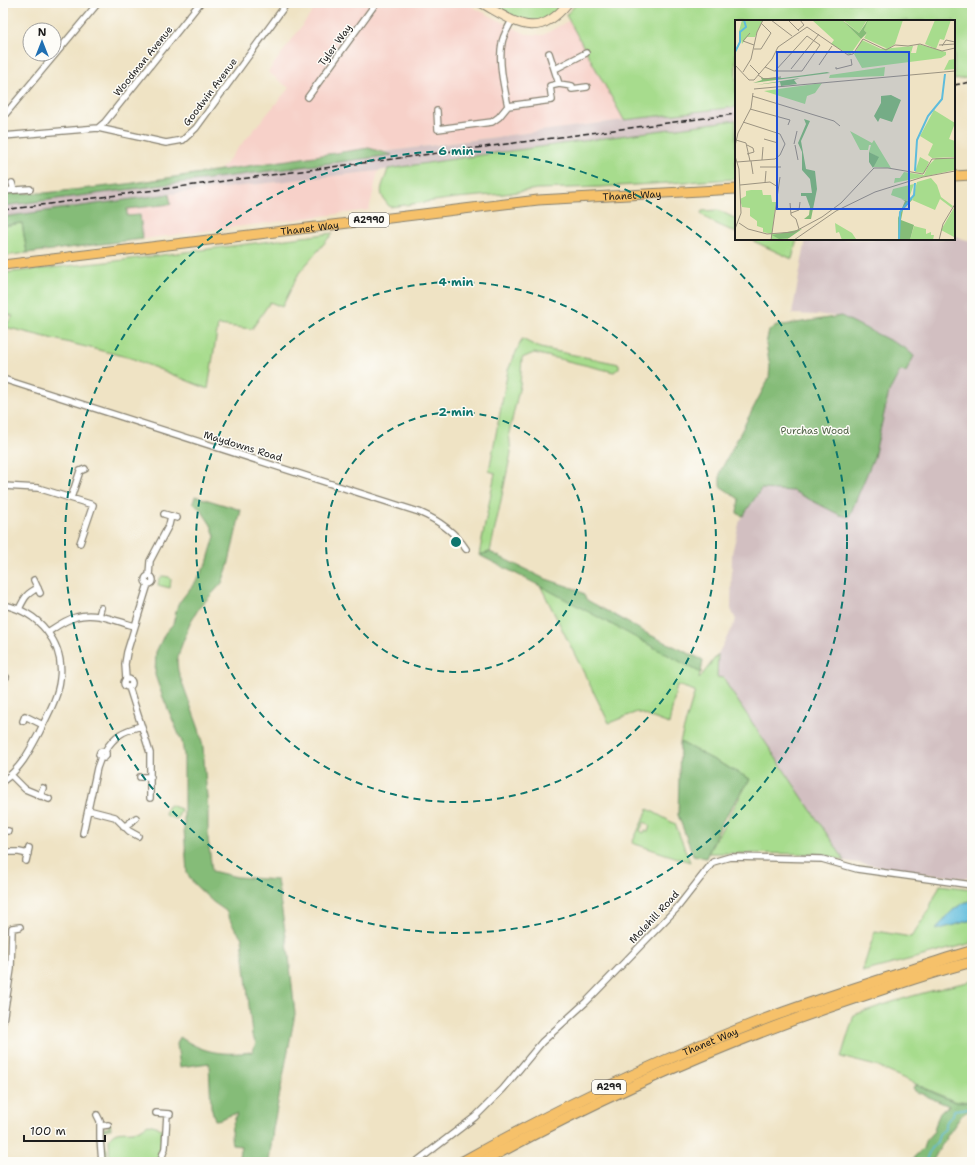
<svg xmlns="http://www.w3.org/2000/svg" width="975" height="1165" viewBox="0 0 975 1165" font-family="'Shantell Sans',sans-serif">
<rect width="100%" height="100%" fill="#fdfcf7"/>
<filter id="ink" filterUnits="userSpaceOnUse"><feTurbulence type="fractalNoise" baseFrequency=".025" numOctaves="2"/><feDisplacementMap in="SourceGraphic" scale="8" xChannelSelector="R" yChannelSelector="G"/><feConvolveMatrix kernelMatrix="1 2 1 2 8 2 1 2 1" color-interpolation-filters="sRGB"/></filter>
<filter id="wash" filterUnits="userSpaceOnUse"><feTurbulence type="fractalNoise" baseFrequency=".012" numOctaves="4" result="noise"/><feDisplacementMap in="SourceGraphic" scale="16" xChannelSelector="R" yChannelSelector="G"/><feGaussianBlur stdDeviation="0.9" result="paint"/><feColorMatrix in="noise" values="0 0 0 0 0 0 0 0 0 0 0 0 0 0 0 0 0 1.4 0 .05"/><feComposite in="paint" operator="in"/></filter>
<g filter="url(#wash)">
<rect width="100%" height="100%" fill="#efe3c4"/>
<path fill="#f7d1c9" d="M319 3H465L526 34 543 35 570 20 624 120 381 152 369 148 220 170 289 88 268 72Z
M378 171 369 210 143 239 140 215 127 217V209L171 204 169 194Z"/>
<path fill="#d2bfc1" d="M736 107V121L474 156 378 171 169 194 3 226V193H45L127 184 369 148 383 152 624 120Z
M954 235 959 238 972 241V879L926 874 845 861 729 688 725 678 717 677 718 654 736 620 731 609 732 553 740 520 761 489 793 491 840 515 849 517 874 457 889 392 900 371 841 316 792 314 806 239H954Z"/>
<path fill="#a7dc8d" stroke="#627c54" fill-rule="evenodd" d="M490 3H564C560 8 554 15 549 19 530 29 506 12 490 3Z
M577 3H972V77L954 80V21H736V107L624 120 566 15Z
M736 120V179L600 187 537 189 504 194 456 198 390 207C375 191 383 187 388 169L474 156Z
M718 210 736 219V233C727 228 706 221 701 213L702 211Z
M22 223 27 253 3 256V226Z
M333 233 299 273 282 307 270 302 252 329 218 325 208 389 131 358 5 327 13 316 3 313V273L116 261Z
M749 239H797L792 259Z
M522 339 540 348 619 364V368L614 372 534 353 522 358 520 385 509 433 511 453 490 552 479 555 495 473 489 471 508 370Z
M163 576 169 577 171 579 170 588 158 585 159 579Z
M540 585 668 653 700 672 699 679 718 654 717 677 724 678 729 688 845 861 823 854 708 853 750 779 680 742 695 691 677 685 669 724 637 712 609 723Z
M170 805 181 809 177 819 165 815 167 807Z
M648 809 675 824 690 862 632 843ZM644 822 650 825 648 832 645 831 644 833 640 831Z
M940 885 972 889V900C955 905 947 915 937 929L972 920V943L862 972 875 931 911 937 926 915Z
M972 981 971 1102 961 1101 956 1102 876 1066 841 1057 854 1015C892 1001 932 990 972 981Z
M108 1123H110L111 1129 105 1130 103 1134 104 1145 107 1150V1162H104L102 1131 104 1128H109Z
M148 1124 156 1126 161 1129 163 1128 160 1152 162 1155 156 1162H110L109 1139C114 1129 123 1132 133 1131 138 1130 143 1128 148 1124Z"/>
<path fill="#85bc78" stroke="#506c4a" d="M369 148 392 155 3 206V193H45L127 184Z
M169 194 171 204 127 209V216L140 215 143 239 27 253 22 223 3 226V217Z
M841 316 905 348 914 356 906 372 900 371 889 392 874 457 849 517 840 515 793 491 761 489 743 516 737 513 739 499 720 486V472L769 378 770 366 766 344 769 330 777 326Z
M195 496 241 510 228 566 222 583 199 608 191 621 181 647 177 661 178 671 199 729 203 747 208 810V838L212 871 237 877 277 880 289 956 295 1014 273 1129 269 1162H238L241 1146 232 1145C230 1132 231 1127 237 1114 229 1114 223 1120 215 1120L211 1107 209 1063 180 1067 177 1044 180 1037C205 1054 223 1055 252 1052L256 1043 252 1035 242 938 232 924 226 911 213 902 194 884 187 873 184 829V755L182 742 162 695 155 675 156 652 165 633 173 624 178 604 196 581 207 563 215 536 211 525 201 510 193 503Z
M490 552 543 578 576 589 583 594 587 600 648 634 703 660 701 673 548 590 479 555Z
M680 742 750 779 722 822 706 858 693 855 678 815Z
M916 1085 955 1102C961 1101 967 1103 972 1101V1107L962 1115 947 1136 946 1140 941 1146 932 1162H914V1157L923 1149 925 1141 934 1131 937 1120 941 1111 949 1106 915 1091 913 1087Z"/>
<path fill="#5ebcdc" stroke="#3d6c7c" d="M972 900V920L936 930C946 916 955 905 972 900Z"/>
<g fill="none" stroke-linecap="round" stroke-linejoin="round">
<path stroke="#5ebcdc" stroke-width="1.5" d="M925 1162 931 1148 937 1142 939 1134 945 1129V1123L953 1115 954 1110 968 1108 972 1104"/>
</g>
</g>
<g filter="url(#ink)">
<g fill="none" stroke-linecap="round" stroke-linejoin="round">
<g stroke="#868070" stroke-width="8">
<path id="street" d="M555 69 586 53
M559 84 572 86V89L587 87
M308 97 376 3
M508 106C504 87 498 62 502 43 503 35 509 27 512 20
M437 111 438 129 492 122 499 117 508 106 552 100 550 86 559 84 549 53
M3 117 98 3
M98 128 105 122 200 3
M3 136 98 128 166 143 183 140 196 128 287 3
M12 183 14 190
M3 191 30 189
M3 379 419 512C438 520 454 531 466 549
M3 486 38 488 93 505 80 543
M71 498 80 471 85 469
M164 514 177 518
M149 576 150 561 169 525 171 516
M145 580a4 4 0 1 1 8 0a4 4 0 1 1-8 0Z
M34 580 40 593
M3 605C38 611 65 643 60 679 58 698 47 716 39 733 29 752 21 768 3 781
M19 609C25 597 26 594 38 588
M99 616 101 608
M48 632C57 626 65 620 76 617 95 611 116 621 134 626
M3 675 6 677
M124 683a4 4 0 1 1 8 0a4 4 0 1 1-8 0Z
M126 679 125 664 127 652 148 584
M129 687 150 753V798
M23 721 25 716 43 725
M105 751 106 753V756L104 758 101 757 99 755 100 752 105 751C115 735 123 731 141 726
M11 775 25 789 49 799
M140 777H151
M40 796 43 788
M88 810 115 817 129 831 138 836
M124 827 136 818
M3 831H8
M83 833 97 768 101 757
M3 852H19L28 854
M26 861 29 848
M3 1021 11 969 12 928 20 927
M156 1113 170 1114
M97 1115 100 1121V1139L102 1162
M101 1126 108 1125
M160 1162 165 1148 167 1114
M416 1162 475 1117 503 1089 542 1042 586 1002 677 908 713 862 730 857 822 859 857 869 972 885"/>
</g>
<g stroke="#868070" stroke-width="10">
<path id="secondary" d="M481 3C516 22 537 42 568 3"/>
</g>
<g stroke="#868070" stroke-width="11">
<g id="primary">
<path d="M954 176 972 175"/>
<path id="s1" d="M3 265 538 200 736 189"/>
</g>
</g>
<g stroke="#868070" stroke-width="12">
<g id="highway">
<path id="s2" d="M462 1162C557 1109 657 1061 760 1021 823 997 887 978 952 957L972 951"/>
<path d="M482 1162C602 1096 729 1040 859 997 896 985 934 971 972 962"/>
</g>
</g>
<use href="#street" stroke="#fff" stroke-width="5.5"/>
<use href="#secondary" stroke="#fbe6c4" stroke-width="8"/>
<use href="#primary" stroke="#f6c16b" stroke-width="9"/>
<use href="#highway" stroke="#f6c16b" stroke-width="10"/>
<path stroke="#1c1c1c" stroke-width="1.5" stroke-dasharray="6 3" stroke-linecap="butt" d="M954 85 972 82
M3 210 736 114"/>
</g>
</g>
<g fill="none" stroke="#0f766e" stroke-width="2" stroke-dasharray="7 5">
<circle cx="456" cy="542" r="130"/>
<circle cx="456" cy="542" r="260"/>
<circle cx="456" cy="542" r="391"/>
</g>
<g text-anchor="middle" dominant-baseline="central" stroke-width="3" stroke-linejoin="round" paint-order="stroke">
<g fill="#fdfcf7" stroke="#605f5e" stroke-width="1">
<rect x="349" y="213" width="40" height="14" rx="3"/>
<rect x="592" y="1080" width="34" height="14" rx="3"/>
</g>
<g font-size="9" font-weight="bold" fill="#1c1c1c">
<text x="369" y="220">A2990</text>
<text x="609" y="1087">A299</text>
</g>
<g font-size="10" fill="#1c1c1c" stroke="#fdfcf7">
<text transform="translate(335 45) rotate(-54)">Tyler Way</text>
<text transform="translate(143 61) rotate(-51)">Woodman Avenue</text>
<text transform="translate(210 92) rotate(-53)">Goodwin Avenue</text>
<text stroke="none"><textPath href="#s1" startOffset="633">Thanet Way</textPath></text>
<text stroke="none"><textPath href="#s1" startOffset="309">Thanet Way</textPath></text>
<text transform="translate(243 446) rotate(17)">Maydowns Road</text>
<text transform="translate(654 917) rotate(-47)">Molehill Road</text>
<text stroke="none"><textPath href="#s2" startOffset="276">Thanet Way</textPath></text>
</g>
<g font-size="10" fill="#4d5f44" stroke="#fdfcf7">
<text x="815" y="430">Purchas Wood</text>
</g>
</g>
<g transform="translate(735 20)">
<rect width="220" height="220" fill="#efe3c4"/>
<path d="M7 0H28L20 17H12L7 24 4 11ZM77 0H107L126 19 115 35 96 24 99 20ZM108 0H168L160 24 153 29 129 18 132 13 129 10 132 0 124 13ZM200 0H216L209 20 205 19 201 29 190 24ZM127 20 146 29 178 26 176 33H181L183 24 211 32V35L206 38 127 48 119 34ZM220 39V49L209 50 214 40ZM150 47 149 56 94 58 95 55ZM87 63 80 73 72 76 70 84 29 71ZM199 90 220 103 214 119 220 121V137L197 138 193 135 198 124 185 116ZM115 111 137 123 139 120 156 148 138 147 143 137 134 132 136 125H134L133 130H125ZM185 137 194 142 189 153 180 152ZM201 138H220V150L159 163 160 158H165L169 152 189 155 193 146ZM196 158 202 165 206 177 218 186 217 188 205 179 200 190 177 180 182 162ZM179 164 173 181 156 175 158 169ZM16 170H27L28 175H36L37 182H41L37 213 51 214 54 220H36V214L28 212V208L22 206V201L15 196V188L7 187 5 179 11 176V171ZM220 186V213L219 217 206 210ZM100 203 117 213 121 219 107 220 104 212 101 213ZM179 206 191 209V214L196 212V215H199L198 220H175Z" fill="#a7dc8d"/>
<path d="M107 0 124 13 133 0 129 10 132 13 126 19ZM92 52 95 53 18 63 27 60 26 58H48ZM65 58 59 60 62 64 46 66 45 62 21 65ZM156 75 166 80 157 102 145 98 143 102 139 96 146 83V76ZM69 99 75 101 66 121 71 149 80 151 82 169 76 199H69L74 195 75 187 71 176H66V173H77L75 159 67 150V132L63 123 71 104ZM134 132 144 137 138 148 134 142ZM176 177 177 180 168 190 166 200 179 205 175 220H163V198L170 181 166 179 173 181ZM67 209 54 218 44 219 37 215Z" fill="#85bc78"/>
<path fill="none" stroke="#5ebcdc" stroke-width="2" d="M0 32 5 22V12L11 7 9 0M180 151 182 120 193 96 207 79 210 54M164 220 165 192 179 175 180 163"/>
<path fill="none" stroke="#9b9381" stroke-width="1" d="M36 0 57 16M53 0 64 11M63 10 69 5 65 0M15 13 8 21 19 25M204 25 220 24M207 26 211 20 220 22M19 29H26L36 13 26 3M0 45 14 60H19L37 39 43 27 72 7 113 35 118 34 128 19 151 30 160 25 173 26 185 24 207 31 220 28M15 45 24 54M84 45 97 26M30 47 39 51H67L85 25 72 16 40 51M101 47V49L117 45 116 39M56 49 84 14M8 52 16 39 22 12 28 0M23 55 29 59 46 57M19 69 220 51M17 76 99 101 105 106M15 89 55 100 53 105M29 119 43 123M1 120 11 123 15 141M59 124 62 111M60 125 63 140M0 126 3 113 16 88 18 73M12 134 19 132 18 128 12 125M0 136 4 149 6 193 0 209M27 140 28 127M16 141 18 154M2 142 40 139 45 135 50 124 45 114 8 102M25 147H46M30 163 31 151M5 165 35 162 43 167M55 183 56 195 61 199 64 209M56 193 64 190 65 182M4 203 13 209 32 214 59 212 87 197 106 183 139 148H153L188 154 197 139 220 138M36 220 45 157M59 220 101 191 140 172 188 157 220 151M204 220 208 204 220 184"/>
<path fill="#1d4ed8" fill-opacity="0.15" stroke="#1d4ed8" stroke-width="2" d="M42 32H174V189H42Z"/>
<rect width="220" height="220" fill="none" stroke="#1c1c1c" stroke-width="2"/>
</g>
<circle cx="456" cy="542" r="6" fill="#0f766e" stroke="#fdfcf7" stroke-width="2"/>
<g font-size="12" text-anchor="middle" font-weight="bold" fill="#0f766e" stroke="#fdfcf7" stroke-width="3" stroke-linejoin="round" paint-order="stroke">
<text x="456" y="155">6 min</text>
<text x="456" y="286">4 min</text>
<text x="456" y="416">2 min</text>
</g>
<rect width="975" height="1165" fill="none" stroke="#fdfcf7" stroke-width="16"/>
<g transform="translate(42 42)"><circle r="19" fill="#fdfcf7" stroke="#a3a29f"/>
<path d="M0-3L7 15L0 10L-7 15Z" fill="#1f6fb2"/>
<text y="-6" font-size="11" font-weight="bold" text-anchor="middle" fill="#1c1c1c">N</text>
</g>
<path d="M24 1135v6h81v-6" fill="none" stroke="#1c1c1c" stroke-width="2"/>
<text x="30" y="1135" font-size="12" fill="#1c1c1c" stroke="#fdfcf7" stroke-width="3" paint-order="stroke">100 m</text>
</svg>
